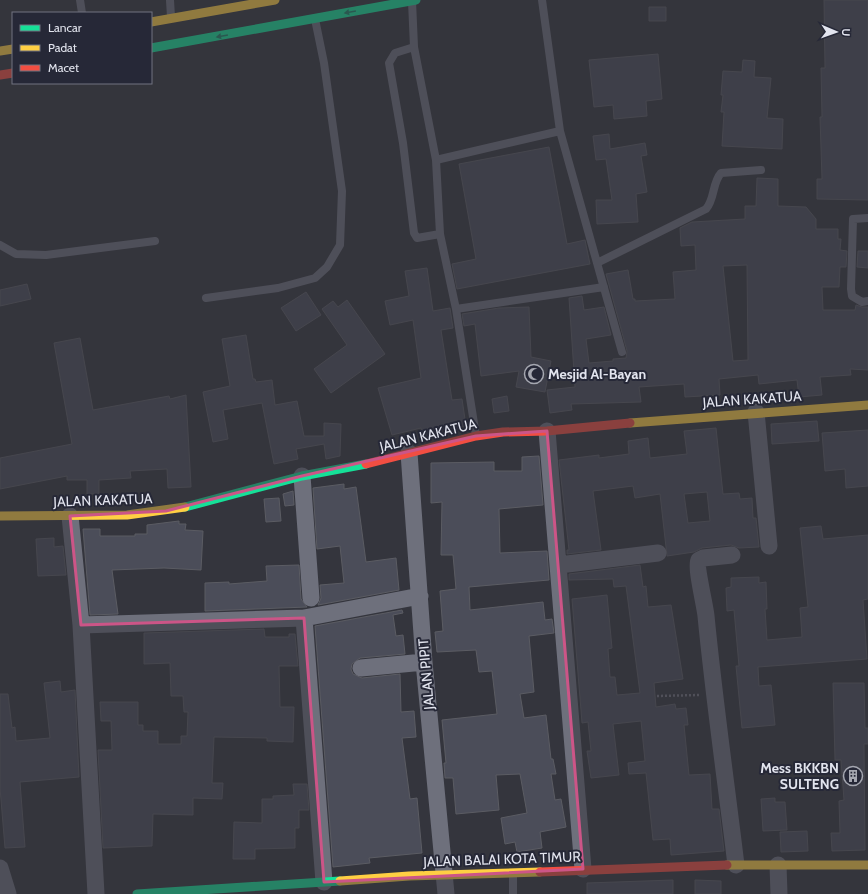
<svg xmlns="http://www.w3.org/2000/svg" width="868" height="894" viewBox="0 0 868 894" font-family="Cabin,sans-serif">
<rect width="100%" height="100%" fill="#34353d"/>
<path fill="#4b4d59" stroke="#5b5c63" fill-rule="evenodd" d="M824 0H868V200L817 199V179H822L820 117H822L821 68H825Z
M649 7H666V21H649Z
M658 54 662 99 646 101 647 116 614 119 613 105 594 107 589 60Z
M743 60 755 61 754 77 771 78 767 118 783 119 782 149 722 146 724 112H721L723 95H721L723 71 742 72Z
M609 134 610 149 645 143 647 155 641 156 647 192 636 194 638 222 597 224 596 200H612L606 159 596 160 593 136Z
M549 147 567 244 585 240 590 264 457 289 452 264 476 259 459 164Z
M757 178 778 179V206L806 207 816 219V229H838V239H841L840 250 847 251 846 267H840L839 287H822L823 310H855L856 305 862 307H868V370L850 369 851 375 820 377 822 395 799 397 797 380 759 384 758 375 719 379 720 395 685 397 684 384 639 387 641 402 571 404 572 410 550 413 547 390 575 387 569 298 582 296 584 310 604 307 611 335 586 339 589 363 613 361V359L626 358 627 351 606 274 628 270 633 299H635V301L675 299 673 272 696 270 695 245 681 246 680 228 692 222 745 219V206H756ZM747 265 748 360 733 361 723 266Z
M858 251H868V268L857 267Z
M427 268 433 311 450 308 453 328 441 330 452 400 462 399 466 426 422 433 421 428 392 435 378 388 421 378 413 320 390 325 385 301 409 296 405 271Z
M27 284 31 299 0 306V290Z
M306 292 321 315 296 331 281 308Z
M347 300 385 354 331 393 314 369 347 345 322 309 333 301 338 307Z
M529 307 531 357 551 361 545 392 516 387 519 371 481 376 475 324 464 326 462 314 499 308Z
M246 335 253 379H255L256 382 272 380 275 405 297 401 304 436H324V423L341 424 340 456 326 459 324 444 296 449 298 459 274 464 262 403 223 410 228 439 213 442 203 392 230 386 222 339Z
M80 338 93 410 169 396 170 399 186 395 191 487 168 488 167 469 130 471 131 478 99 480V494H87V480H67V476L0 489V458L72 444 54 343Z
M507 396 509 411 494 413 492 399Z
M817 421 819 441 772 444 771 424Z
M716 428 723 494 739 493 740 499 752 498 753 518H756L759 547 739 548 731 545 702 548 694 552 667 556 660 494 635 498 633 486 593 491 601 550 567 554V550H569L559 460 599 455V458L629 454 628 441 648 438 650 458 687 454 684 431ZM707 492 710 521 688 523 684 494Z
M868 430V486L846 488 845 469 825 471 822 433Z
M539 456 543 505 499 509 500 553 547 551 549 580 469 587 470 610 543 602 545 620 552 619 554 633 529 636 534 692 520 694 524 718 546 715 551 759H553L556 774H551L555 800 561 799 566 827 540 832 542 848 517 852 515 842 505 844 501 818 527 813 520 774 496 775 499 810 456 814 453 778H445L444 763H446L442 720 497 714 492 671 479 672 476 650 437 652 435 632 443 631 440 591 456 589 453 555H441L442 502 431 503V463L494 462V471H522V457Z
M344 484V489L356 487 366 562 396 558 399 590 318 605 321 598 320 585 344 583 340 546 317 549 313 488Z
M293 491 294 505 285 506 283 494Z
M279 498 281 521 266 522 264 499Z
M179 521V524H186L185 530 203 531 201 570 164 568 112 570 118 614 90 615 83 529H100V536H135V534H147V525Z
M821 526 823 539 868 535V599L863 600 867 659 758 667 759 686 771 685 775 725 742 728 736 666H739L734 610 727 611 726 588 731 587V578L759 577V583L766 582 767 609H765L767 640 802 637 800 608 808 607 800 528Z
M54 538V547L63 546 66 575 38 576 36 539Z
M299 565 301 599 307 607 205 611V583L229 582V584L267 581 266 566Z
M640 565 643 587 646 586 648 607 671 605 683 679 654 683 656 707 675 704 676 709 686 708 688 725H684L689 775 710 774 712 809H719L724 851 671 855 670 839 653 840 646 773 629 774 628 763 645 761 641 721 613 724 619 775 591 778 587 751H591L588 722 582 723 572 599 607 595 612 648 608 649 610 677H615L617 695 640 693 626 586 614 587 613 579 569 580V574Z
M402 610 403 613 393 615 396 636 403 635 405 654 360 658 352 664 351 669 353 674 362 678 400 674 401 712 414 711 416 737 402 738 410 799 417 798 422 853 369 858 370 863 333 867 315 626Z
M264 629 265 637H289V634H295L298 666H279L280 707H294L293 742 267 741V738L214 737 212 783H223L222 799 193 798V815L153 814 152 846 103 848 98 750H112L111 721H101L100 702H138V725H143V731H158V744H181V736H187L188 712H184L183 696H171L170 663 144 664V633Z
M60 681 61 692 75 690 79 777 20 782 25 847 5 848 0 788V694H8L12 728 15 727 16 741 50 738 44 683Z
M833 683H864L865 728H868V744H864L865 850 832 851 831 833H840L839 801 844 800 841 760H835Z
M293 784H307L309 810H299V828H295V848L255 849V859H233L234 822 262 823V799H273V796L294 795Z
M775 798V802H785L787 830 763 831 761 799Z
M807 831 808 851 781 852 780 832Z
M673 880V894H587V883Z
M695 880 721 881V894H695Z"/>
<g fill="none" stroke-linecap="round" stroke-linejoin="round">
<path stroke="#71727c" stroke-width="2.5" stroke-dasharray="2 2" stroke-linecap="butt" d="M657 696 699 695"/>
<path stroke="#6e707c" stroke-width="8" d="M80 0 82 13
M170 0 171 17
M542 0 560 131
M412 1 414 47 436 160 440 234 456 309 476 436
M414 47 395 53 389 63 403 143 414 233 417 238 440 234
M436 160 560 131 622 352
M868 218 853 219 851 289 852 296 862 302 868 301
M0 245 16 254 46 255 155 241
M597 263 706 209C715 199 712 183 721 173L761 170
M206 298 278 288 315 278 327 267 340 245 342 191 324 63 315 19
M456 309 604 287
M513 894V873"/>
<path stroke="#6e707c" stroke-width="17" d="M756 412 769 546
M547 431 583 869
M409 453 424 662 446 894
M302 476 311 598
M70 516 81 625
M732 555 703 558 699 560C695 566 705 605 706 616 714 699 726 782 736 865
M559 565 658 553
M304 618 324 882
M361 668 424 662
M778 865 779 894
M0 868 8 894
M96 894 81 625 304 618 420 596"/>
<path stroke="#16e098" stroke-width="9" d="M151 48 416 0
M185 507 302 476 366 464
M137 894 340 881"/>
<path stroke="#ffcf43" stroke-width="9" d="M151 22 275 0
M0 51 13 49
M630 423 868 405
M0 516 127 515 185 507
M727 865H868
M340 881 409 876 540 872"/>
<path stroke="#f24e42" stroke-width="9" d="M0 75 13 73
M366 464 476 436 503 432 547 431 630 423
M540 872 727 865"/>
</g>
<defs><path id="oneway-solid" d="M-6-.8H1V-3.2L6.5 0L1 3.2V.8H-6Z"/></defs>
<g fill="#1e8468">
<use href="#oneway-solid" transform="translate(350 12) rotate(170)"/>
<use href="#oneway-solid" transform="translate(222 36) rotate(170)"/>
</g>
<path d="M0 0H868V894H0ZM547 431 583 869 324 882 304 618 81 625 70 516 166 511 302 476 476 436Z" fill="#34353d" fill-opacity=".55" fill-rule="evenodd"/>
<path fill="none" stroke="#cc5587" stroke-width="3" stroke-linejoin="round" d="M547 431 583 869 324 882 304 618 81 625 70 516 166 511 302 476 476 436Z"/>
<defs>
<g id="mosque-ring" transform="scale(1)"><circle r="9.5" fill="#262837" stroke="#a5a7b0" stroke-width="1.5"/><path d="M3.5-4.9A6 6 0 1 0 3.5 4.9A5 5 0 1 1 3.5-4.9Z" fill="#a5a7b0"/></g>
<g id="building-ring" transform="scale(1)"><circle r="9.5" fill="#262837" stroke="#a5a7b0" stroke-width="1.5"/><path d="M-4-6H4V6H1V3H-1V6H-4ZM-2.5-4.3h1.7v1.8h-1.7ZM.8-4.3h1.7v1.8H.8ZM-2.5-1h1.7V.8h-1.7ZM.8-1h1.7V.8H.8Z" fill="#a5a7b0"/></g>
</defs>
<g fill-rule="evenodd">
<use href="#mosque-ring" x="534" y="374"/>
<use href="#building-ring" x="853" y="776"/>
</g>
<g text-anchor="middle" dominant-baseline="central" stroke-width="4" stroke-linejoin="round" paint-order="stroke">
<g font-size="14" font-weight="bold" fill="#e2e4ee" stroke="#262837" text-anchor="start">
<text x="548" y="374">Mesjid Al-Bayan</text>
<text x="839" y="768" text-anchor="end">Mess BKKBN<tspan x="839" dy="16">SULTENG</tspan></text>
</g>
<g font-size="14" fill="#e2e4ee" stroke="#262837">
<text transform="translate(752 399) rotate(-4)">JALAN KAKATUA</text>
<text transform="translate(428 435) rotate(-14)">JALAN KAKATUA</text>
<text transform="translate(103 500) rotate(-2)">JALAN KAKATUA</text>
<text transform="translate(426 674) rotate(-95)">JALAN PIPIT</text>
<text transform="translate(502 859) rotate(-2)">JALAN BALAI KOTA TIMUR</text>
</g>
</g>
<rect x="12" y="12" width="140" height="72" fill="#262837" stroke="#717380"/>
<rect x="20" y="25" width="20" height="6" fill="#16e098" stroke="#717380"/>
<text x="48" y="32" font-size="12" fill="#e2e4ee">Lancar</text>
<rect x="20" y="45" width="20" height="6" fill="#ffcf43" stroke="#717380"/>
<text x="48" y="52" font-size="12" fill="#e2e4ee">Padat</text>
<rect x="20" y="65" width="20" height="6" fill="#f24e42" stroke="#717380"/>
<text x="48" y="72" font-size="12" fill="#e2e4ee">Macet</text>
<g transform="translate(836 32) rotate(92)" stroke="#262837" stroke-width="3" paint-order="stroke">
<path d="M0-3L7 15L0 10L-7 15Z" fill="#e2e4ee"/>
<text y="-6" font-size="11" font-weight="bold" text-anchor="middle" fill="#e2e4ee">U</text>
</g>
</svg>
